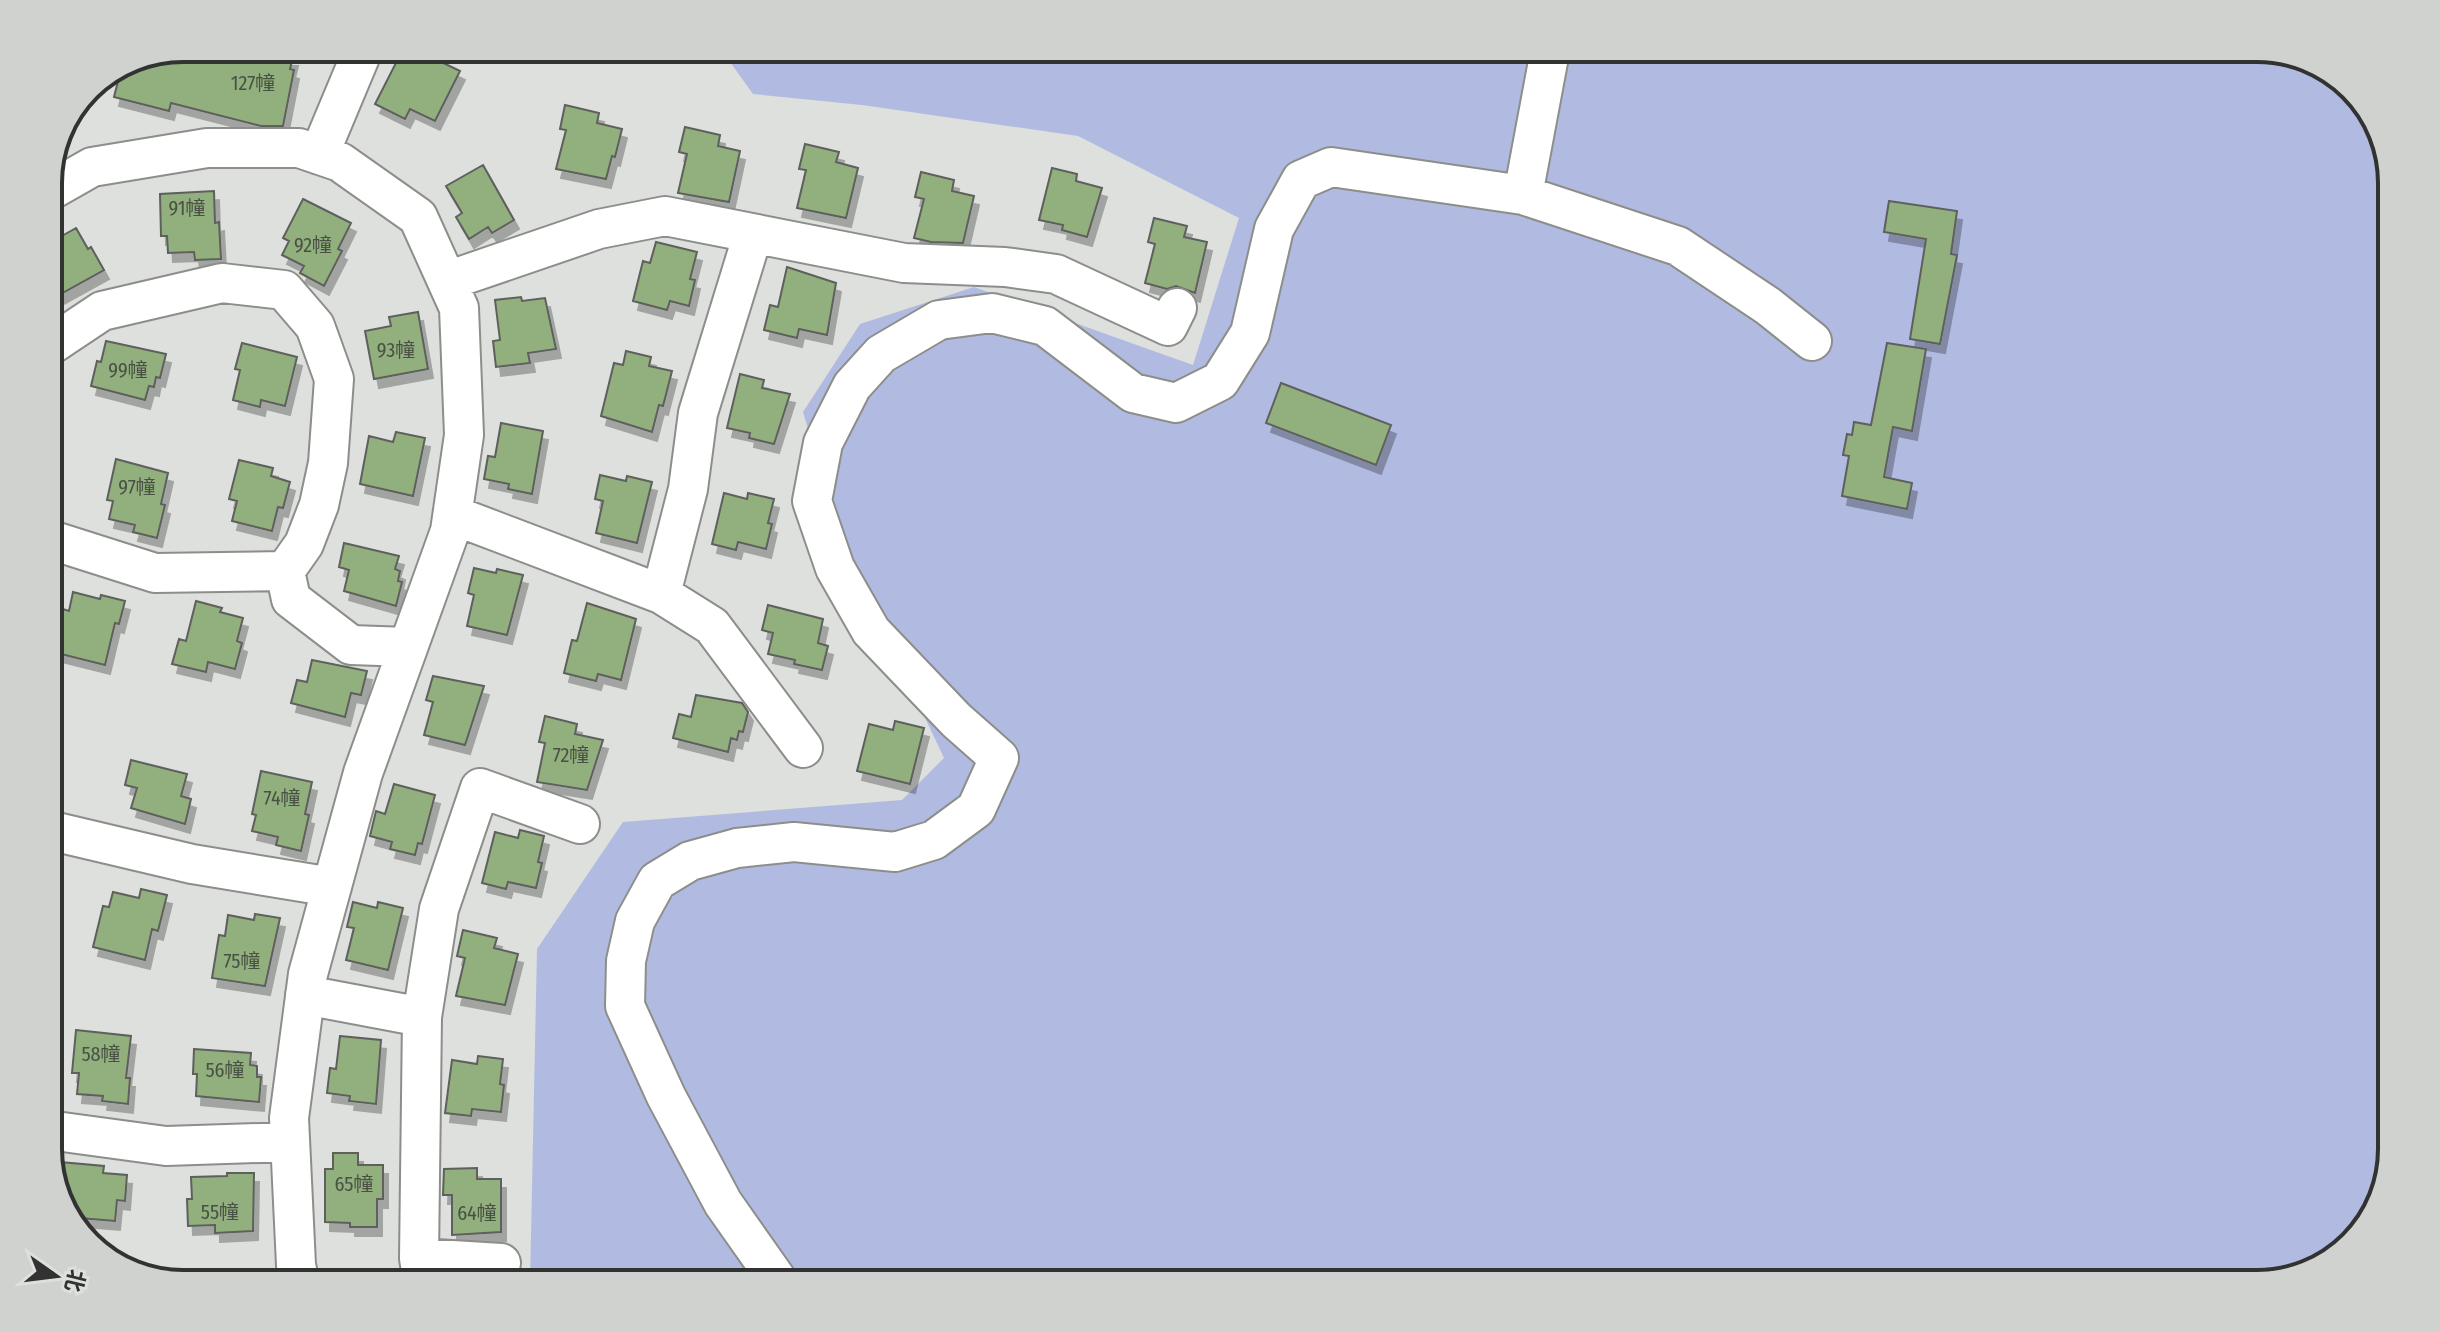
<svg xmlns="http://www.w3.org/2000/svg" width="2440" height="1332" viewBox="0 0 2440 1332" font-family="'Fira Sans Condensed','Noto Sans SC',sans-serif">
<defs>
<filter id="shadow"><feDropShadow dx="5" dy="9" stdDeviation="0" flood-color="#0004"/></filter>
</defs>
<rect width="100%" height="100%" fill="#dde0dc"/>
<path fill="#b1bbe1" d="M2257 48 2317 62 2370 108 2392 174V1149L2378 1209 2332 1262 2258 1284H530L537 949 623 822 902 800 944 758 843 544 803 412 860 324 974 287 1193 365 1239 218 1078 136 862 105 753 94 725 55Z"/>
<path fill="#92af7e" stroke="#5e605d" stroke-width="2" filter="url(#shadow)" d="M293 57 290 69 294 70 283 126H261L171 103 169 111 114 97 122 65 132 58Z
M399 57H431L460 71 435 121 410 109 405 119 375 104Z
M565 105 599 113 597 123 622 129 615 157 612 156 606 179 556 169 566 130 560 129Z
M685 127 720 135 718 146 740 151 729 202 678 193 687 154 679 152Z
M805 144 839 152 836 162 858 168 846 218 797 208 806 170 799 169Z
M483 165 514 220 492 233 488 227 469 239 456 217 462 213 446 186Z
M1052 168 1077 174 1076 181 1102 188 1087 237 1062 230 1063 225 1039 220Z
M921 172 954 180 952 191 974 196 963 243 931 242 914 238 924 199 915 197Z
M214 191 215 223 219 222 221 259 195 260 194 252 168 253 167 236H161L160 194Z
M303 199 351 223 338 249 342 251 324 286 300 273 304 266 282 255 289 241 283 238Z
M1889 201 1957 211 1951 254 1957 255 1940 344 1910 339 1926 239 1884 232Z
M1154 218 1187 226 1184 237 1207 242 1195 293 1176 286 1167 289 1145 283 1155 244 1148 242Z
M76 228 88 249 91 247 104 270 48 301V252L57 247 53 241Z
M656 242 697 252 690 279 695 280 689 306 670 301 667 310 633 301 643 261 650 263Z
M787 267 836 283 827 335 799 329 797 338 764 330 770 305 778 307Z
M521 297 522 301 545 298 556 349 528 353 530 363 496 367 493 341 500 340 495 300Z
M418 312 428 369 374 379 365 331 391 326 389 317Z
M106 341 166 354 160 378 156 377 154 387 149 386 145 400 91 386 97 361 101 362Z
M242 343 297 357 285 406 261 400 260 407 233 400 240 370 235 369Z
M1887 343 1926 349 1912 431 1893 427 1884 477 1912 483 1907 509 1842 496 1849 456 1843 455 1847 434 1852 435 1854 422 1871 425Z
M626 351 651 357 649 366 672 371 663 406 659 405 652 432 601 416 614 363 623 365Z
M740 374 764 380 762 388 790 394 774 444 749 438 750 433 727 428Z
M1281 383 1391 425 1376 465 1266 423Z
M501 423 543 431 532 494 508 489 509 484 484 479 488 456 495 457Z
M396 432 425 438 413 496 360 484 369 436 393 442Z
M116 459 168 473 161 504 165 505 157 538 133 532 135 525 109 519 113 501 107 500Z
M239 460 273 468 271 476 290 482 283 508 278 507 272 531 232 521 237 501 229 499Z
M600 475 626 481 627 476 652 482 637 543 596 533 603 501 595 499Z
M724 493 747 499 748 493 774 499 768 523 772 524 766 549 738 542 736 550 712 544Z
M344 543 399 556 395 569 400 571 398 581 402 582 396 606 344 591 349 570 339 567Z
M474 568 496 573 497 569 523 575 507 635 467 626 474 595 468 593Z
M73 592 100 599 101 595 125 601 119 624 115 623 105 665 53 652 63 609 69 611Z
M196 601 222 608 220 612 243 618 237 641 242 643 235 669 208 662 206 672 172 664 179 639 186 641Z
M587 603 636 619 621 680 598 674 596 681 564 673 572 640 577 641Z
M768 605 823 619 818 643 828 646 822 670 794 664 795 660 768 654 773 633 762 630Z
M312 660 367 671 361 695 351 693 345 717 291 703 297 680 307 682Z
M433 676 484 686 465 745 424 735 433 702 426 700Z
M696 695 742 703 748 712 743 732 739 731 737 740 731 738 728 752 673 738 679 714 691 717Z
M545 716 577 724 575 734 603 740 587 790 537 782 545 743 539 742Z
M895 721 924 728 910 784 857 771 869 724 893 730Z
M131 760 187 774 181 796 191 799 185 824 131 808 137 788 125 785Z
M261 771 312 782 305 814 309 815 301 851 276 845 278 837 252 831 256 815 252 814Z
M394 784 435 795 422 844 418 843 415 855 390 849 392 842 370 836 376 811 385 814Z
M520 830 544 836 538 862 542 863 536 888 508 882 506 889 482 883 495 832 518 838Z
M141 889 167 895 158 931 152 929 145 960 93 947 103 906 109 907 113 892 139 898Z
M353 902 377 908 378 902 403 908 388 970 346 960 354 928 347 927Z
M255 914 280 918 265 986 212 978 219 935 225 936 228 915 254 920Z
M463 930 497 938 494 948 518 954 505 1005 456 996 465 958 457 956Z
M76 1030 131 1036 126 1078H130L128 1104 102 1101 103 1096 77 1094 79 1073H72Z
M340 1036 381 1040 376 1104 349 1101 350 1096 327 1093 330 1068 336 1069Z
M194 1049 251 1053 250 1065 257 1066V1077H261L259 1102 196 1096 197 1074H193Z
M478 1056 503 1059 500 1084 504 1085 501 1112 472 1109 471 1116 445 1113 452 1060 477 1064Z
M333 1153H358V1165H383V1199H377V1227H350V1223L325 1222V1169H333Z
M49 1161 104 1166 103 1173 127 1175 125 1201 117 1200 115 1221 68 1217Z
M477 1168V1179H501V1232L452 1235V1195H443L444 1169Z
M227 1173H254L253 1231 215 1233V1225L188 1226 187 1199H192L191 1177 227 1176Z"/>
<g fill="none" stroke-linecap="round" stroke-linejoin="round">
<g stroke="#8c8e8a" stroke-width="42">
<path id="minor" d="M319 155 360 57
M48 192 92 167 207 148H299L340 162 418 217 459 308 464 435 450 531 363 773 308 974 289 1118 296 1265 300 1284
M1523 195 1550 51
M447 281 599 229 665 216 904 263 1005 267 1056 274 1168 326 1177 308
M48 347 102 311 222 283 284 290 315 326 334 379 328 463 319 505 304 544 285 571 291 599 351 645 408 647
M453 515 661 594 712 626 803 748
M48 539 155 573 285 571
M661 594 688 489 698 413 753 234
M48 830 192 864 332 887
M305 995 422 1017
M48 1130 166 1146 290 1142
M419 1258 501 1263
M423 1284 419 1258 422 1017 439 909 480 788 580 824
M780 1284 723 1203 666 1096 625 1006 626 961 635 921 657 881 690 861 737 848 794 842 895 852 934 840 976 809 999 758 956 720 871 631 835 568 812 501 823 443 852 386 881 354 939 320 992 313 1045 326 1133 393 1176 403 1220 381 1250 333 1274 229 1301 180 1331 167 1523 195 1678 246 1768 306 1812 341"/>
</g>
<use href="#minor" stroke="#fff" stroke-width="38"/>
</g>
<g text-anchor="middle" dominant-baseline="central" stroke-width="7" stroke-linejoin="round" paint-order="stroke">
<g font-size="20" fill="#495144">
<text x="253" y="83">127幢</text>
<text x="187" y="208">91幢</text>
<text x="313" y="245">92幢</text>
<text x="396" y="350">93幢</text>
<text x="128" y="370">99幢</text>
<text x="137" y="487">97幢</text>
<text x="571" y="755">72幢</text>
<text x="282" y="798">74幢</text>
<text x="242" y="961">75幢</text>
<text x="101" y="1054">58幢</text>
<text x="225" y="1070">56幢</text>
<text x="354" y="1184">65幢</text>
<text x="220" y="1212">55幢</text>
<text x="477" y="1213">64幢</text>
</g>
</g>
<path d="M0 0H2440V1332H0ZM183 62H2257A121 121 0 0 1 2378 183V1149A121 121 0 0 1 2257 1270H183A121 121 0 0 1 62 1149V183A121 121 0 0 1 183 62Z" fill="#cfd2ce" fill-rule="evenodd"/>
<path fill="none" stroke="#313231" stroke-width="4" d="M183 62H2257A121 121 0 0 1 2378 183V1149A121 121 0 0 1 2257 1270H183A121 121 0 0 1 62 1149V183A121 121 0 0 1 183 62Z"/>
<g transform="translate(56 1276) rotate(104)" stroke="#dde0dc" stroke-width="6" paint-order="stroke">
<path d="M0-6L14 30L0 20L-14 30Z" fill="#313231"/>
<text y="-12" font-size="22" font-weight="bold" text-anchor="middle" fill="#313231">北</text>
</g>
</svg>
